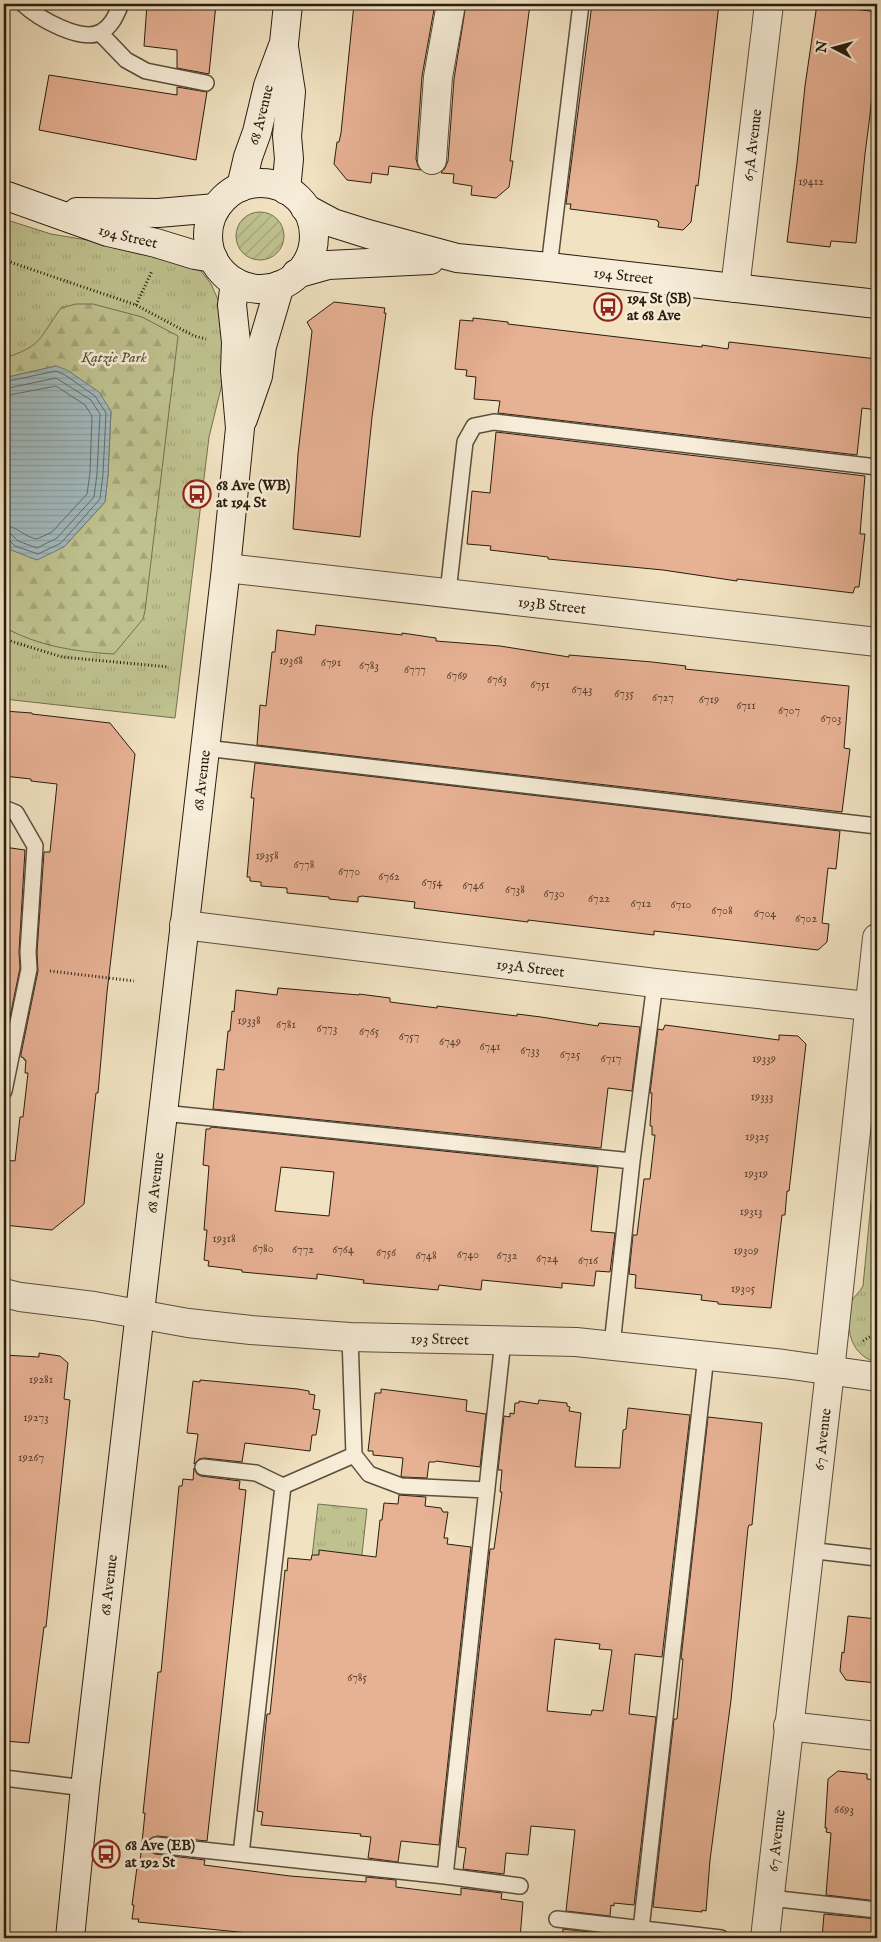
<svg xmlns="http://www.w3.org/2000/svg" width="881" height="1942" viewBox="0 0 881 1942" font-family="'IM FELL English',serif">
<defs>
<pattern id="grass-tufts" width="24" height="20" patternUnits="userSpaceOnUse" patternTransform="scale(1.25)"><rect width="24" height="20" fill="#bfc28f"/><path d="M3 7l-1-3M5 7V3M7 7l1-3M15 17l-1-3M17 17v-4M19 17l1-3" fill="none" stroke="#a4a67a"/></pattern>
<pattern id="forest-firs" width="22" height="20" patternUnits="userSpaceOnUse" patternTransform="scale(1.25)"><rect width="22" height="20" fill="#bfc28f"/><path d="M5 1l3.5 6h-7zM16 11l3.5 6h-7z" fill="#a4a67a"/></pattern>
<pattern id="garden-furrows" width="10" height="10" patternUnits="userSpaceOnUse" patternTransform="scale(1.25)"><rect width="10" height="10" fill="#bfc28f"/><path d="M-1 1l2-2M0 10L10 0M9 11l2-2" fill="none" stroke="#a4a67a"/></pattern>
<pattern id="water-rules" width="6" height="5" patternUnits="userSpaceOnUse" patternTransform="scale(1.25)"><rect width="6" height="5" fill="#a1babe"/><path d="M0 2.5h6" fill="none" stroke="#8b9fa2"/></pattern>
</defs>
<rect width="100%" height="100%" fill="#f1e2c1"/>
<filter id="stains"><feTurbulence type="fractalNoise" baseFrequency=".004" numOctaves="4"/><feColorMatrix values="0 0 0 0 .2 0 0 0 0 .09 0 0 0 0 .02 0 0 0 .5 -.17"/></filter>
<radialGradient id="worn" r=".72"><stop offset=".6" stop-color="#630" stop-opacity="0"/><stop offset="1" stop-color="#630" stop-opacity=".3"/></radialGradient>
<path fill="url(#grass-tufts)" stroke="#74704f" d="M4 219 51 234 117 245 188 262 201 271 211 284 220 304 224 376 209 437 175 718 4 699Z
M877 1140V1362C856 1358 847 1337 849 1318 849 1313 849 1306 851 1302 854 1296 860 1292 863 1286Z
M318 1504 367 1509 361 1563 312 1557Z"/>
<path fill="url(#forest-firs)" stroke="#74704f" d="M76 304H93L142 317 178 336 145 611 143 619 114 654C77 652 37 646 4 627V542L11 550 64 547 105 502 108 475 111 411 56 366 4 378V358C43 346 39 338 61 308Z"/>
<path fill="url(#garden-furrows)" stroke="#74704f" d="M236 236a24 24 0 1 1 48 0a24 24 0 1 1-48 0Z"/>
<path fill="url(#water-rules)" stroke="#717b78" d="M56 366 67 370 99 392 111 411 108 475 105 502 64 547 37 560 11 550 4 542V378Z"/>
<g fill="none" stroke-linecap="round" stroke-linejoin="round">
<path stroke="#656c66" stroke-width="1" d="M4 382 56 371 65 375 95 396 106 413 103 474 100 499 61 543 38 554 15 546 9 540 4 539
M4 389 56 378 91 400 100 414 97 474 94 497 57 538 37 548 18 541 11 534 4 533
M4 396 56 386 85 405 92 416 90 473 87 494 52 532 37 539C24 537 17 526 4 525"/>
</g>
<path fill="#e7b194" stroke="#291d0f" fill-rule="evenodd" d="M147 4H216L209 74 177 68V50L144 46Z
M354 4H435L422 76 416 159 418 166 421 170 389 166 388 175 372 173 371 183 347 180 334 164 337 142H339L341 133Z
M466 4H530L510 161H513L509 187 496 198 471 195 472 186 453 183 454 174 441 173 445 168 448 161 454 79Z
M592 4H719L698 186 696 185 691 222 683 230 658 227 659 222 657 221V220L570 209 571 204H566Z
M817 4 877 12V41L870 115 865 154 856 243 831 241 830 247 787 242 797 163 805 86Z
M49 75 177 95V87L207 92 196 160 39 130Z
M334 302 385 308 384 313H386L372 417 360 537 293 529 298 454 312 331 307 322Z
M473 318 508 322V324L702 347V345L728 349 729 342 877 359V410L862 408 857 455 498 413 500 401 474 399 476 377 466 376 467 370 455 369 460 320 473 321Z
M496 432 865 476 860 534H865L859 587H855L853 593 737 579V581L663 570 548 559V557L490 550 491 546 467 544 472 491 490 493Z
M316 625 402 635V633L436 638V641L500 646 569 657V655L652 662 686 666 685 669 849 686 844 748 850 749 842 812 257 745 260 705 266 706 272 652H275L277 630 315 635Z
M4 711 32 713V714L110 723 135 754 107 992 98 1093H96L84 1204 52 1230 4 1225V1160L15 1161 20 1117H23L28 1073H25L26 1060H24V1058L21 1057V1054L38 971 37 952 44 852H50L57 784 31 781V779L4 776Z
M255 763 840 831 836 869 828 868 822 923 829 924 827 942 818 950 654 931V935L528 920V922L414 908 415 902 362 896 358 897V902L329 899V897L287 893V888L261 886V882L250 881V877H247L254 798H251Z
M4 847 25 850 19 952 20 968 4 1046Z
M278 988 359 995V994L390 998V1002L437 1008V1006L517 1016V1014L541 1017 598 1026 599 1023 640 1027 632 1091 608 1088 601 1148 213 1109 217 1069 224 1070 228 1031H230L232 1011 234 1012 236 990 277 995Z
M665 1025 779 1040V1035L798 1036 806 1044 789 1191H787L785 1215H782L771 1308 718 1304V1302L701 1300 702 1295 635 1288 636 1275 629 1274 633 1235H637L644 1179H650L655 1135H652V1126H650L652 1093H650L658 1029 663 1030Z
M211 1127 598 1167 591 1231 615 1233 610 1272 596 1271 594 1286 562 1283V1288L482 1280 481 1290 439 1285 438 1290 363 1283 364 1280 317 1274V1279L242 1272V1270L208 1266 209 1261 204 1260 207 1230H204L209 1166 203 1165 206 1129H210ZM281 1167 334 1172 329 1216 275 1211Z
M39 1353 60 1356 68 1363 64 1399 70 1400 46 1627H44L29 1743 4 1741V1355L39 1357Z
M200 1380 298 1389 309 1391V1394L315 1395 313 1409 320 1410 316 1435H312L310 1451 245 1443 242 1462 204 1458 199 1459 194 1464 198 1434 187 1433 193 1381 200 1382Z
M381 1389 467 1400 466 1411 486 1414 480 1467 436 1461 435 1462H429L427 1478 403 1477 401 1476 403 1458 373 1455V1451H368L375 1393H381Z
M539 1400 567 1403V1406L570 1407 569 1411 581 1413 575 1467 620 1468 623 1430 626 1429 628 1408 690 1415 662 1657 635 1654 629 1714 656 1717 634 1905 614 1903V1906L611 1905 610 1916 566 1911 575 1830 531 1826 528 1855 506 1853 504 1874 463 1869 466 1848 458 1847 490 1549H494L502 1492H500L502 1470H498L504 1416 510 1417V1413L514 1414 515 1403H519V1401L538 1404ZM555 1639 600 1644 599 1649 612 1650 603 1711 592 1710 591 1715 547 1711Z
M708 1417 762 1423 752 1525H749L748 1528 731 1700 710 1860 706 1911 702 1910V1912L653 1907 674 1719H677L683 1659H681Z
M194 1468 197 1474 201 1476 240 1481 239 1489 246 1490 207 1841 157 1836 148 1840V1849L155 1854 205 1860 204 1865 290 1876 366 1882V1877L396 1880V1887L461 1895V1888L502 1893 501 1899 523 1902 520 1938H299L138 1922 139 1919H132L134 1905H132L137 1867H139L140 1862 145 1813H143L158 1672H161L179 1486H182L183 1479 193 1480Z
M399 1495 426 1497 425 1506 441 1508 443 1512H448L444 1538H448L447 1544 471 1547 439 1845 401 1841 398 1862 368 1858 371 1837 360 1836 361 1834 261 1825 263 1812 257 1811 267 1714H270L285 1570 287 1571 288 1558 311 1560 312 1555H319V1550L376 1557 380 1520H382L384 1503 398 1504Z
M848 1616 877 1619V1683L846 1680 840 1671 842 1652 844 1653Z
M838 1771 867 1774V1779L877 1780V1901L826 1895 831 1833 826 1832 827 1828H825L828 1779Z
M824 1914 877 1919V1938H822Z
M563 1929 607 1934V1938H562Z"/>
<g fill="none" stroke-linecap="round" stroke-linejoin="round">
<g stroke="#5b4e3c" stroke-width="18">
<path id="lane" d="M23 4C38 18 81 43 101 32 112 26 116 15 121 4
M100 33 126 60 146 71 206 83
M549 267 581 4
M448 592 465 442 474 426 494 422 877 467
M205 748 877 826
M4 808 16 813 35 846 28 952 29 969 4 1091
M163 1113 632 1161
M612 1345 632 1161 655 983
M354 1455 369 1474 401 1486 487 1490
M203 1467 256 1473 283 1486
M808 1550 877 1558
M4 1778 85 1788
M156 1845 445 1876 520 1886
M241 1854 283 1486 354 1455 350 1337
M445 1876 503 1340
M770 1898 877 1910
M557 1919 721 1938
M641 1929 706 1356"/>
</g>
<g stroke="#5b4e3c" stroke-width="30">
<g id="street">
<path d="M432 160 438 77 451 4"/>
<path id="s1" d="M735 288 769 4"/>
<path id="s2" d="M226 568 877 642"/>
<path id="s3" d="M184 925 655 983 877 1007"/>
<path id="s4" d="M4 1293 20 1297 94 1306 188 1323 251 1330 350 1337 576 1342 784 1364 877 1377"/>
<path d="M788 1726 877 1736"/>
<path id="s5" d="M765 1938 830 1371 877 938"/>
</g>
</g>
<g stroke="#291d0f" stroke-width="30">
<g id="secondary">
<path d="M284 47 291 92 287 136 289 159 286 190"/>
<circle cx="261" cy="236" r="53"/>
<path id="s6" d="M241 187 248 157 257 132 268 86 284 43 288 4"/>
<path id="s7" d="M4 195 108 232 156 243 195 255 213 258"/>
<path id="s8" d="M305 208 333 223 368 234 457 258 549 267 877 304"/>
<path d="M77 212 158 213 216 208"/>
<path d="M296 274 328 265 430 260"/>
<path d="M243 419 258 376 262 346 280 285"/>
<path id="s9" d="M70 1938 85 1788 226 568 240 428 235 371 236 342 232 305 235 282"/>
</g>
</g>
<path stroke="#291d0f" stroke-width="3" stroke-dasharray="1 2.5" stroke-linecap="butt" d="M4 260 136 305 194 336 206 339
M136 305 152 271
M4 639 62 657 169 667
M50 971 134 981
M863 1341 877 1332"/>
<use href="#lane" stroke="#f6ecd7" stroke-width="15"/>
<use href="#street" stroke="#f6ecd7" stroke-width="28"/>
<use href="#secondary" stroke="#f6ecd7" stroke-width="28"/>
</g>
<defs>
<g id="bus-ring" transform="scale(1.4375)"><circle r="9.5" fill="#f6ecd7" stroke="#8f2418" stroke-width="1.5"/><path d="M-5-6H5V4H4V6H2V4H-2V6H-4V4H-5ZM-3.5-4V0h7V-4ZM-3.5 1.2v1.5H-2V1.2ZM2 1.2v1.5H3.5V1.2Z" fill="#8f2418"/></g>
</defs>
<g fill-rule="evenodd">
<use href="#bus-ring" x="608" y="307"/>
<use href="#bus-ring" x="197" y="494"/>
<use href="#bus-ring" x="106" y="1854"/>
</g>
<g text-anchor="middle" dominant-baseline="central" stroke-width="5" stroke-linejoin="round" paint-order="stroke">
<g font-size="12" fill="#584230">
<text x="811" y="181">19412</text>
<text x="291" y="660">19368</text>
<text x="331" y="662">6791</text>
<text x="369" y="665">6783</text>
<text x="415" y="669">6777</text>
<text x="457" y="675">6769</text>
<text x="497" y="679">6763</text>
<text x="540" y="684">6751</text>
<text x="582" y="689">6743</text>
<text x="624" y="693">6735</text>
<text x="663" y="697">6727</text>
<text x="709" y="699">6719</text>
<text x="746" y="705">6711</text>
<text x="789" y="710">6707</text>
<text x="831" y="718">6703</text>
<text x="267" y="855">19358</text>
<text x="304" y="864">6778</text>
<text x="349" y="871">6770</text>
<text x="389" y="876">6762</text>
<text x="432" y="882">6754</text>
<text x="473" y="885">6746</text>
<text x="515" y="889">6738</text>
<text x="554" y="893">6730</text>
<text x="599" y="898">6722</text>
<text x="641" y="903">6712</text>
<text x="681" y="904">6710</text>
<text x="722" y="910">6708</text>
<text x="765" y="913">6704</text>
<text x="806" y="918">6702</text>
<text x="249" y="1020">19338</text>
<text x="286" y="1024">6781</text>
<text x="327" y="1028">6773</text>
<text x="369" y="1031">6765</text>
<text x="409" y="1036">6757</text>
<text x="450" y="1041">6749</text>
<text x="490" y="1046">6741</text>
<text x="530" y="1050">6733</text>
<text x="570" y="1054">6725</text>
<text x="611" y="1058">6717</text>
<text x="764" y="1058">19339</text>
<text x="762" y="1096">19333</text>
<text x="757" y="1136">19325</text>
<text x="756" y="1173">19319</text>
<text x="751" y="1211">19313</text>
<text x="224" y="1238">19318</text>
<text x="263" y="1248">6780</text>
<text x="303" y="1249">6772</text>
<text x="343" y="1249">6764</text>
<text x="746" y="1250">19309</text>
<text x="386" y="1252">6756</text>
<text x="468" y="1254">6740</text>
<text x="426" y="1255">6748</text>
<text x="507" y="1255">6732</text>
<text x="547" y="1258">6724</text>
<text x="588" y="1260">6716</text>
<text x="743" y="1288">19305</text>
<text x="41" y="1379">19281</text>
<text x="36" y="1417">19273</text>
<text x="31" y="1457">19267</text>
<text x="357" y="1677">6785</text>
<text x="844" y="1809">6693</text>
</g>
<g font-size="15" fill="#291d0f" stroke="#f6ecd7">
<text stroke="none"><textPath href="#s6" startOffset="75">68 Avenue</textPath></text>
<text stroke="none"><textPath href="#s1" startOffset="144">67A Avenue</textPath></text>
<text stroke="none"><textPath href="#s7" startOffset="131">194 Street</textPath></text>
<text stroke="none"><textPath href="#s8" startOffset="328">194 Street</textPath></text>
<text stroke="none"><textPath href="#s2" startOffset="328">193B Street</textPath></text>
<text stroke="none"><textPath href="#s9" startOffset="1165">68 Avenue</textPath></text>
<text stroke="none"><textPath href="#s3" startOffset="349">193A Street</textPath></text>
<text stroke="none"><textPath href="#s9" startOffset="760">68 Avenue</textPath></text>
<text stroke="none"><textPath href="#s4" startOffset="439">193 Street</textPath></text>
<text stroke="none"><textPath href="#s5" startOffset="502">67 Avenue</textPath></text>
<text stroke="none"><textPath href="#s9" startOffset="355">68 Avenue</textPath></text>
<text stroke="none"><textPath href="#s5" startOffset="98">67 Avenue</textPath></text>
</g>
<g font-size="15" font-weight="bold" fill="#291d0f" stroke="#f6ecd7" text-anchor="start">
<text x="627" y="298">194 St (SB)<tspan x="627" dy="17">at 68 Ave</tspan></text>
<text x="216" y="485">68 Ave (WB)<tspan x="216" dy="17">at 194 St</tspan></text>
<text x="125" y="1845">68 Ave (EB)<tspan x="125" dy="17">at 192 St</tspan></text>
</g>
<g font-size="15" font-style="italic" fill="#564f35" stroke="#f6ecd7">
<text x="114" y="357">Katzie Park</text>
</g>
</g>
<rect width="881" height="1942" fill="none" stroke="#f1e2c1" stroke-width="20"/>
<rect x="5" y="5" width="871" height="1932" fill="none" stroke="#291d0f" stroke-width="2.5"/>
<rect x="10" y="10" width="861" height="1922" fill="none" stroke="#291d0f"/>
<g transform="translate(834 48) rotate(276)" stroke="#f6ecd7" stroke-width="4" paint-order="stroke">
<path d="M0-4L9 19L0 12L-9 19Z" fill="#291d0f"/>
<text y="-8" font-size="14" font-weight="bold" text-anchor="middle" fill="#291d0f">N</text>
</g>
<rect width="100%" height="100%" filter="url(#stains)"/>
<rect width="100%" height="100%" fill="url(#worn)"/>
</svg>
